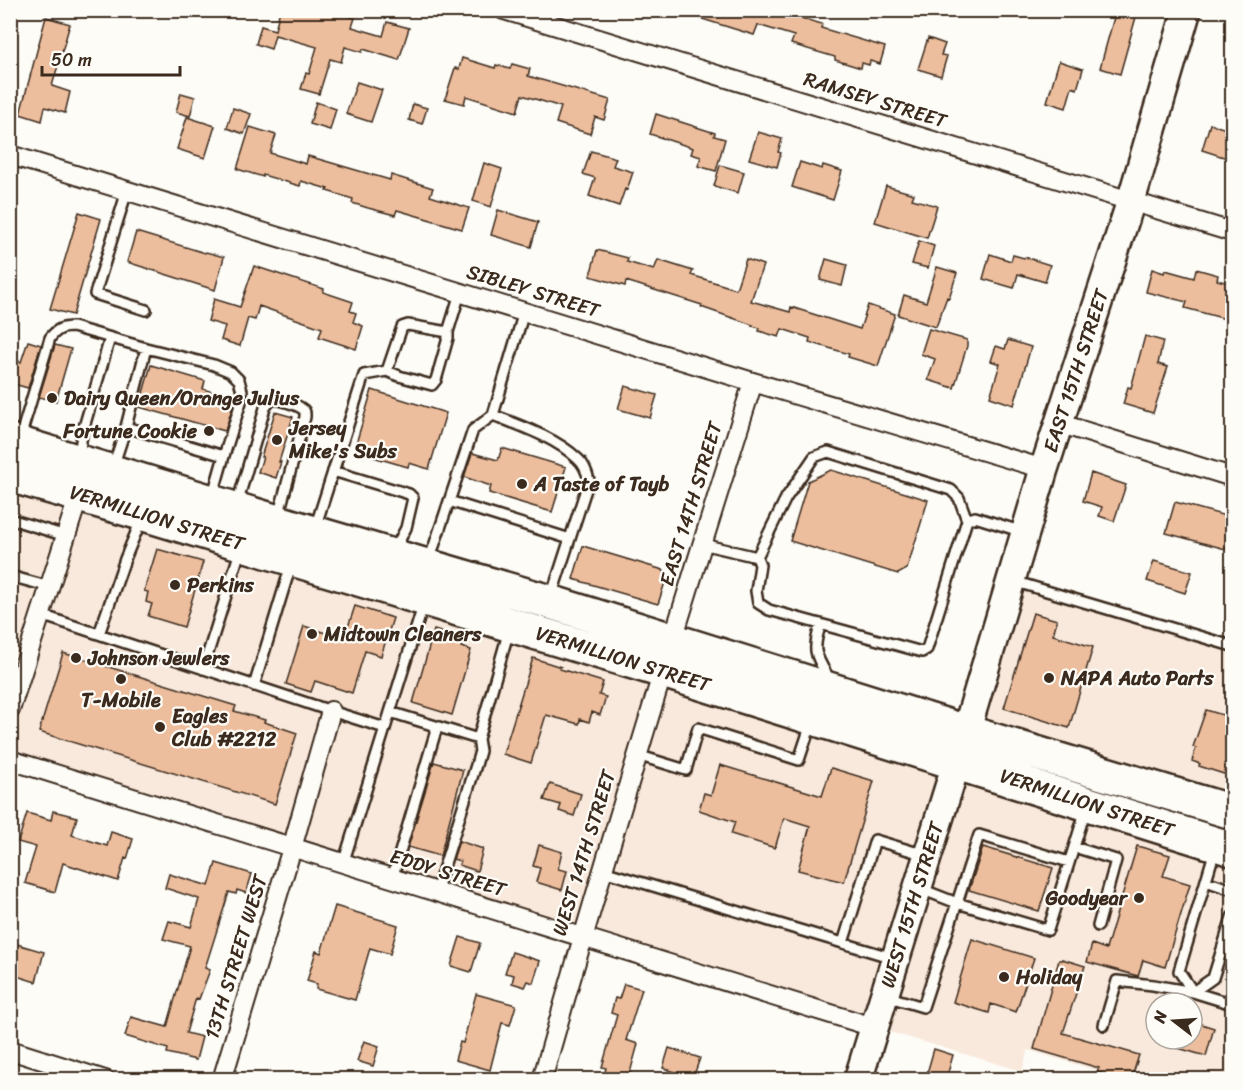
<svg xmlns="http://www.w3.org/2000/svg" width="1243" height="1090" viewBox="0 0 1243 1090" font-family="Sriracha,sans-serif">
<rect width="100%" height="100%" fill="#fdfcf7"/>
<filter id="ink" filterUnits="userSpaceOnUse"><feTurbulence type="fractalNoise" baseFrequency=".0167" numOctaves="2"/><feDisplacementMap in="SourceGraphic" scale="12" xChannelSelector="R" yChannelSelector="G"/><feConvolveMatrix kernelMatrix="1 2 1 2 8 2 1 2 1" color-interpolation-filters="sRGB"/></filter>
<g filter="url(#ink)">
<path fill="#f8e9dc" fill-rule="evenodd" d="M10 441 966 731 1011 581 1232 646V1079H1125L1028 1050 1022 1071 873 1027 11 760ZM1156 1003H1192V1039H1156Z"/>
<path fill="#edbe9d" stroke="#3b2a1e" stroke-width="1.5" d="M280 10H330L355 18 352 27 383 36 387 22 409 28 399 60 363 49 362 52 345 47 341 62 330 59 319 94 301 89 306 73 309 74 317 47 275 35 271 49 256 44 261 26 275 30Z
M686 10H799L797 17 822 24 821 28 885 47 880 64 870 61 869 65 862 63 861 68 835 60V57L791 44 794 36 758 25 754 35 686 14Z
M1116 10H1138L1120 74 1100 68Z
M46 17 70 24 52 86 70 92 65 113 45 107 42 121 20 114Z
M928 38 945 44 941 55 947 56 941 76 918 69Z
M462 58 495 68 496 65 510 69 512 64 530 69 528 76 610 100 604 120 595 117 590 134 556 123 561 107 522 95 517 112 466 96 464 104 445 99 455 68 459 69Z
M1059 61 1083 69 1077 89 1072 87 1066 108 1047 102Z
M357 82 382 90 371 122 346 114Z
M181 93 195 97 190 116 176 112Z
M316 102 336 109 330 130 310 124Z
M413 104 427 108 422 124 409 120Z
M233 108 251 114 244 134 227 128Z
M656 114 715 133 714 136 725 139 716 171 698 166 701 157 691 154 693 148 650 134Z
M187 117 215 126 205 158 177 149Z
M1210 124 1233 131V160L1202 150Z
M250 127 276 135 270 153 306 164 308 156 390 180 391 175 433 188 430 196 469 208 462 229 397 210 395 215 368 208 352 203 353 199 327 191 328 189 301 181 300 186 263 175V177L237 169Z
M758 132 782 139 778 152 781 153 777 167 749 159Z
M591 151 616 158 613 166 633 172 627 190 625 189 619 206 589 196 595 178 583 174Z
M800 162 822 169 823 165 842 171 833 200 792 187Z
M484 163 502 169 491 207 473 201Z
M720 165 744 172 738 193 714 186Z
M886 186 914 194 912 199 937 206 927 238 875 222Z
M498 210 538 222 531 247 491 235Z
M79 212 101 219 73 315 50 309Z
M136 232 205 253 206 252 224 257 215 290 127 262Z
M919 241 934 246 928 268 912 264Z
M597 250 628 258 627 262 654 270 658 260 693 271 691 275 736 289 746 259 763 265 751 301 790 312 791 307 860 329 868 305 895 314 878 366 848 357 849 354 809 342 810 338 782 329 779 337 759 331 760 328 752 326 753 325 701 307 702 305 626 281 625 286 590 276Z
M990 254 1011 261 1013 255 1024 258 1025 257 1050 265 1045 282 1018 274 1014 288 983 279Z
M826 259 847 265 842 286 820 280Z
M254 266 324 289 323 292 353 302 350 311 356 313 353 322 363 326 356 349 319 337 322 328 259 306 255 320 248 318 240 346 221 340 225 326 208 321 214 299 240 307Z
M937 267 957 273 949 298 947 297 936 327 898 315 904 295 926 302Z
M1152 269 1164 273 1165 270 1194 278 1196 269 1218 275 1217 280 1233 284V321L1185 308 1187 302 1146 292Z
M929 329 967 340V346L954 388 928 380 935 359 921 354Z
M1145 336 1163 341 1158 364 1168 367 1153 413 1123 404 1128 387 1131 388Z
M1008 340 1031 347 1014 405 990 397 1000 364 991 361 996 346 1005 349Z
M28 341 41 345 28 388 10 383V359L21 362Z
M55 345 71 349 56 401 39 397Z
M151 365 205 381 203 389 235 399 225 431 139 407Z
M625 386 657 395 650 418 618 409Z
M372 390 446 413 429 469 409 463 408 467 373 457 375 453 355 447Z
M275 412 293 417 279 462H281L276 478 258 472 263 457H261Z
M502 448 566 467 552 512 489 493 491 486 464 477 472 453 498 460Z
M831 470 928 500 907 569 898 574 790 541 808 481Z
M1091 473 1126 485 1114 521 1099 516 1102 507 1083 501Z
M1175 502 1233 518V551L1166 533Z
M583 546 663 570 667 576 658 604 573 579Z
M157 549 203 562 184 627 148 616 152 604 146 602 148 592 144 591Z
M1154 561 1192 572 1185 593 1147 581Z
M355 606 393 618 381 656 365 651 352 693 315 681 311 692 286 684 304 626 344 639Z
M1033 613 1057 620 1053 635 1093 647 1069 728 1004 708Z
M434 630 464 639 461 647 471 650 452 715 413 703Z
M63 653 236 706 234 711 265 720 264 722 297 733 275 804 39 732Z
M533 658 561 667 560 669 603 682 599 695 606 697 600 715 592 712 589 722 580 719 579 724 546 715 531 763 503 754Z
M1206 710 1233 718V774L1228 772 1227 775 1199 766 1200 764 1192 761 1196 748 1193 747Z
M434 762 463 770 440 856 408 847Z
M720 765 822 796 831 768 874 781 844 882 798 870 810 826 784 818 775 848 731 834 735 822 699 810 704 793 711 795Z
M550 784 581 794 574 816 559 811 561 805 544 800Z
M53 811 77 817 72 835 107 846 111 832 133 839 127 859 125 858 118 881 63 863 55 892 25 883 36 847 18 842 27 813 51 820Z
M459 841 483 849 477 871 459 865 460 861 453 859Z
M539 845 562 852 558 869 567 871 562 890 536 882 540 868 533 866Z
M1137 846 1170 855 1163 876 1190 884 1165 967 1143 960 1138 976 1087 962 1092 944 1106 949Z
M983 847 1053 868 1039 911 969 890Z
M216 863 252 874 246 893 237 890 236 894 229 892 205 968 210 970 199 999 196 998 186 1033 202 1037 196 1060 167 1053 168 1049 125 1036 131 1017 167 1027 190 946 163 939 169 921 191 927 199 899 165 888 169 874 209 886Z
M335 906 398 925 390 954 370 948 355 1000 316 989 317 984 307 981 316 951 321 953Z
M460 937 480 943 471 972 451 966Z
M972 939 1034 958 1016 1012 991 1004 989 1013 953 1002Z
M10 942 44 952 36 982 10 974Z
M512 952 540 961 533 983 528 981 525 987 512 983 514 975 505 973Z
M1062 959 1085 966 1063 1033 1139 1055 1131 1080H1121L1097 1072 1099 1068 1034 1049 1059 960H1062Z
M624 984 642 989 626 1040 638 1044 628 1080H603L606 1068 602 1067 617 1015 611 1013 615 998 619 999Z
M476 994 516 1005 510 1025 502 1023 490 1070 455 1060 460 1042 463 1043Z
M1192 1021 1214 1028 1206 1056 1160 1043 1161 1039H1192Z
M364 1041 379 1046 373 1066 357 1061Z
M669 1048 700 1058 693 1078 663 1068Z
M934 1049 953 1055 946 1080H925Z"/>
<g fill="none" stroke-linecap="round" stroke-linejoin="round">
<g stroke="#3b2a1e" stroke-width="14">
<path id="lane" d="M127 191 95 294 146 310
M387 371 399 376 432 385 436 380 448 338V332
M493 415C521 426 556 438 578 459 584 464 587 472 589 480L551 597
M126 427 146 348
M20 438 50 338C57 329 62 327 73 327L146 348 214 365 231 372 239 380 242 391 241 402 224 456
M79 456 82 434 110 338
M113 467 126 427 224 456 212 498
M333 471 409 494 413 498 406 528 394 551
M449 501 570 539
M237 504 265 408C267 405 269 402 272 400 277 398 297 405 301 408 306 411 305 412 305 417L278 517
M10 519 66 536
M315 528 364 375 387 371 402 327 408 325 448 332 460 293
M702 544 757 557 760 565 756 591 758 603 769 610 922 652 927 649 967 520 975 517 1023 532
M757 557 786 498 814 457 828 452 951 490 959 498 967 520
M429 561 473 430 493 415 524 312
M10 576 50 587
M1013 581 1232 646
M41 615 331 711 385 728
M821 624C811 652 816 656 830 680
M99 634 125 559 142 518
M203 669 241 548
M254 686 291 565
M390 712 478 739 509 630
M637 755 686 770 698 728 799 760 811 724
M1074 847 1116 860 1098 926
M1215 850 1179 971 1193 992 1213 978 1232 917
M1069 862 979 835 957 903 1048 930 1086 809
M343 864 423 606
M603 871 893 958
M392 879 437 727
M1206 881 1232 890
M436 892 476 765 480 751 478 739
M843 943 875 840 925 855
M886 996 923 1007 957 903 921 889
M1104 1025 1117 981 1153 985 1193 992 1232 1004"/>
</g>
<g stroke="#3b2a1e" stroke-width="22">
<path id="street" d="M504 10 1232 232
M10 155 753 382 1044 469
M1058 423 1232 477
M10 710 79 495V489
M10 760 873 1027
M10 1050 105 1080
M222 1080 292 848 331 711
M542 1080C608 846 680 614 753 382"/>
</g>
<g stroke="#3b2a1e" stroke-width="32">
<path id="secondary" d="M858 1080 966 732 1044 469 1131 201 1187 10"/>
</g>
<g stroke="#3b2a1e" stroke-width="38">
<path id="highway" d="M10 441 314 533 550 602 966 732 1232 812
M10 475 144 514 663 671 1232 849"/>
</g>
<use href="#lane" stroke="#fdfcf7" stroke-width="9"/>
<use href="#street" stroke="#fdfcf7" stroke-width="18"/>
<use href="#secondary" stroke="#fdfcf7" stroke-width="27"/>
<use href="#highway" stroke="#fdfcf7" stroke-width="33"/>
</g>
</g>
<g fill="#3b2a1e" stroke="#fdfcf7" stroke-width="2">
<circle cx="52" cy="398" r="6"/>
<circle cx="209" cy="431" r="6"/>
<circle cx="277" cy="440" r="6"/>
<circle cx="522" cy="484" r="6"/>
<circle cx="175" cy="585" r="6"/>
<circle cx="312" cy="634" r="6"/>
<circle cx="76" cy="658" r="6"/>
<circle cx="1049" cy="678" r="6"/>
<circle cx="121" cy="679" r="6"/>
<circle cx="160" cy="727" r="6"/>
<circle cx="1139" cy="898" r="6"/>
<circle cx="1004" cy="977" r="6"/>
</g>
<g text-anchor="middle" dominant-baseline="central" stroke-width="4.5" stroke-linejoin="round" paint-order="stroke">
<g font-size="20" fill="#3b2a1e" stroke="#fdfcf7">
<text transform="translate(875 100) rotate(17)">RAMSEY STREET</text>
<text transform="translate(533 291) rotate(17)">SIBLEY STREET</text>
<text transform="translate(1076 371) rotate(-72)">EAST 15TH STREET</text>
<text transform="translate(691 504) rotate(-73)">EAST 14TH STREET</text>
<text transform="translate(157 518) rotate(17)">VERMILLION STREET</text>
<text transform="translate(623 659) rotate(17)">VERMILLION STREET</text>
<text transform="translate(1087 803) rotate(18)">VERMILLION STREET</text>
<text transform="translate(584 853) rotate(-73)">WEST 14TH STREET</text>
<text transform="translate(448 873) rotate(17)">EDDY STREET</text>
<text transform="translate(912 905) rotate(-73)">WEST 15TH STREET</text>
<text transform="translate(236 957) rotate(-73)">13TH STREET WEST</text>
</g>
<g font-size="20" font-weight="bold" fill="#3b2a1e" stroke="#fdfcf7" text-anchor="start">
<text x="64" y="398">Dairy Queen/Orange Julius</text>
<text x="289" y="428">Jersey<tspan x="289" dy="23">Mike's Subs</tspan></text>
<text x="197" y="431" text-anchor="end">Fortune Cookie</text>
<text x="534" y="484">A Taste of Tayb</text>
<text x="187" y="585">Perkins</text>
<text x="324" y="634">Midtown Cleaners</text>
<text x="88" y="658">Johnson Jewlers</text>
<text x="1061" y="678">NAPA Auto Parts</text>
<text x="121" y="700" text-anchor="middle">T-Mobile</text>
<text x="172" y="716">Eagles<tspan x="172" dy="23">Club #2212</tspan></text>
<text x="1127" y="898" text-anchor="end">Goodyear</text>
<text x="1016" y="977">Holiday</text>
</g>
</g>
<rect width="1243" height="1090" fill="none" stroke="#fdfcf7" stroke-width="36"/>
<rect x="18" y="18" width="1207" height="1054" fill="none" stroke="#3b2a1e" stroke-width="2" filter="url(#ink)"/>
<g transform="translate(1174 1021) rotate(287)"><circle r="28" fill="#fdfcf7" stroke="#afa8a0" stroke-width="1.5"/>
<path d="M0-4.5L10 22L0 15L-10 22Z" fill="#3b2a1e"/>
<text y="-9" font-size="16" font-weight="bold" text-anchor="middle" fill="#3b2a1e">N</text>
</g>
<path d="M42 66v9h138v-9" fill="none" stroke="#3b2a1e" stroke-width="3"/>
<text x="51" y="66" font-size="18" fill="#3b2a1e" stroke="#fdfcf7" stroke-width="4.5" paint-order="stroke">50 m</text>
</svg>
